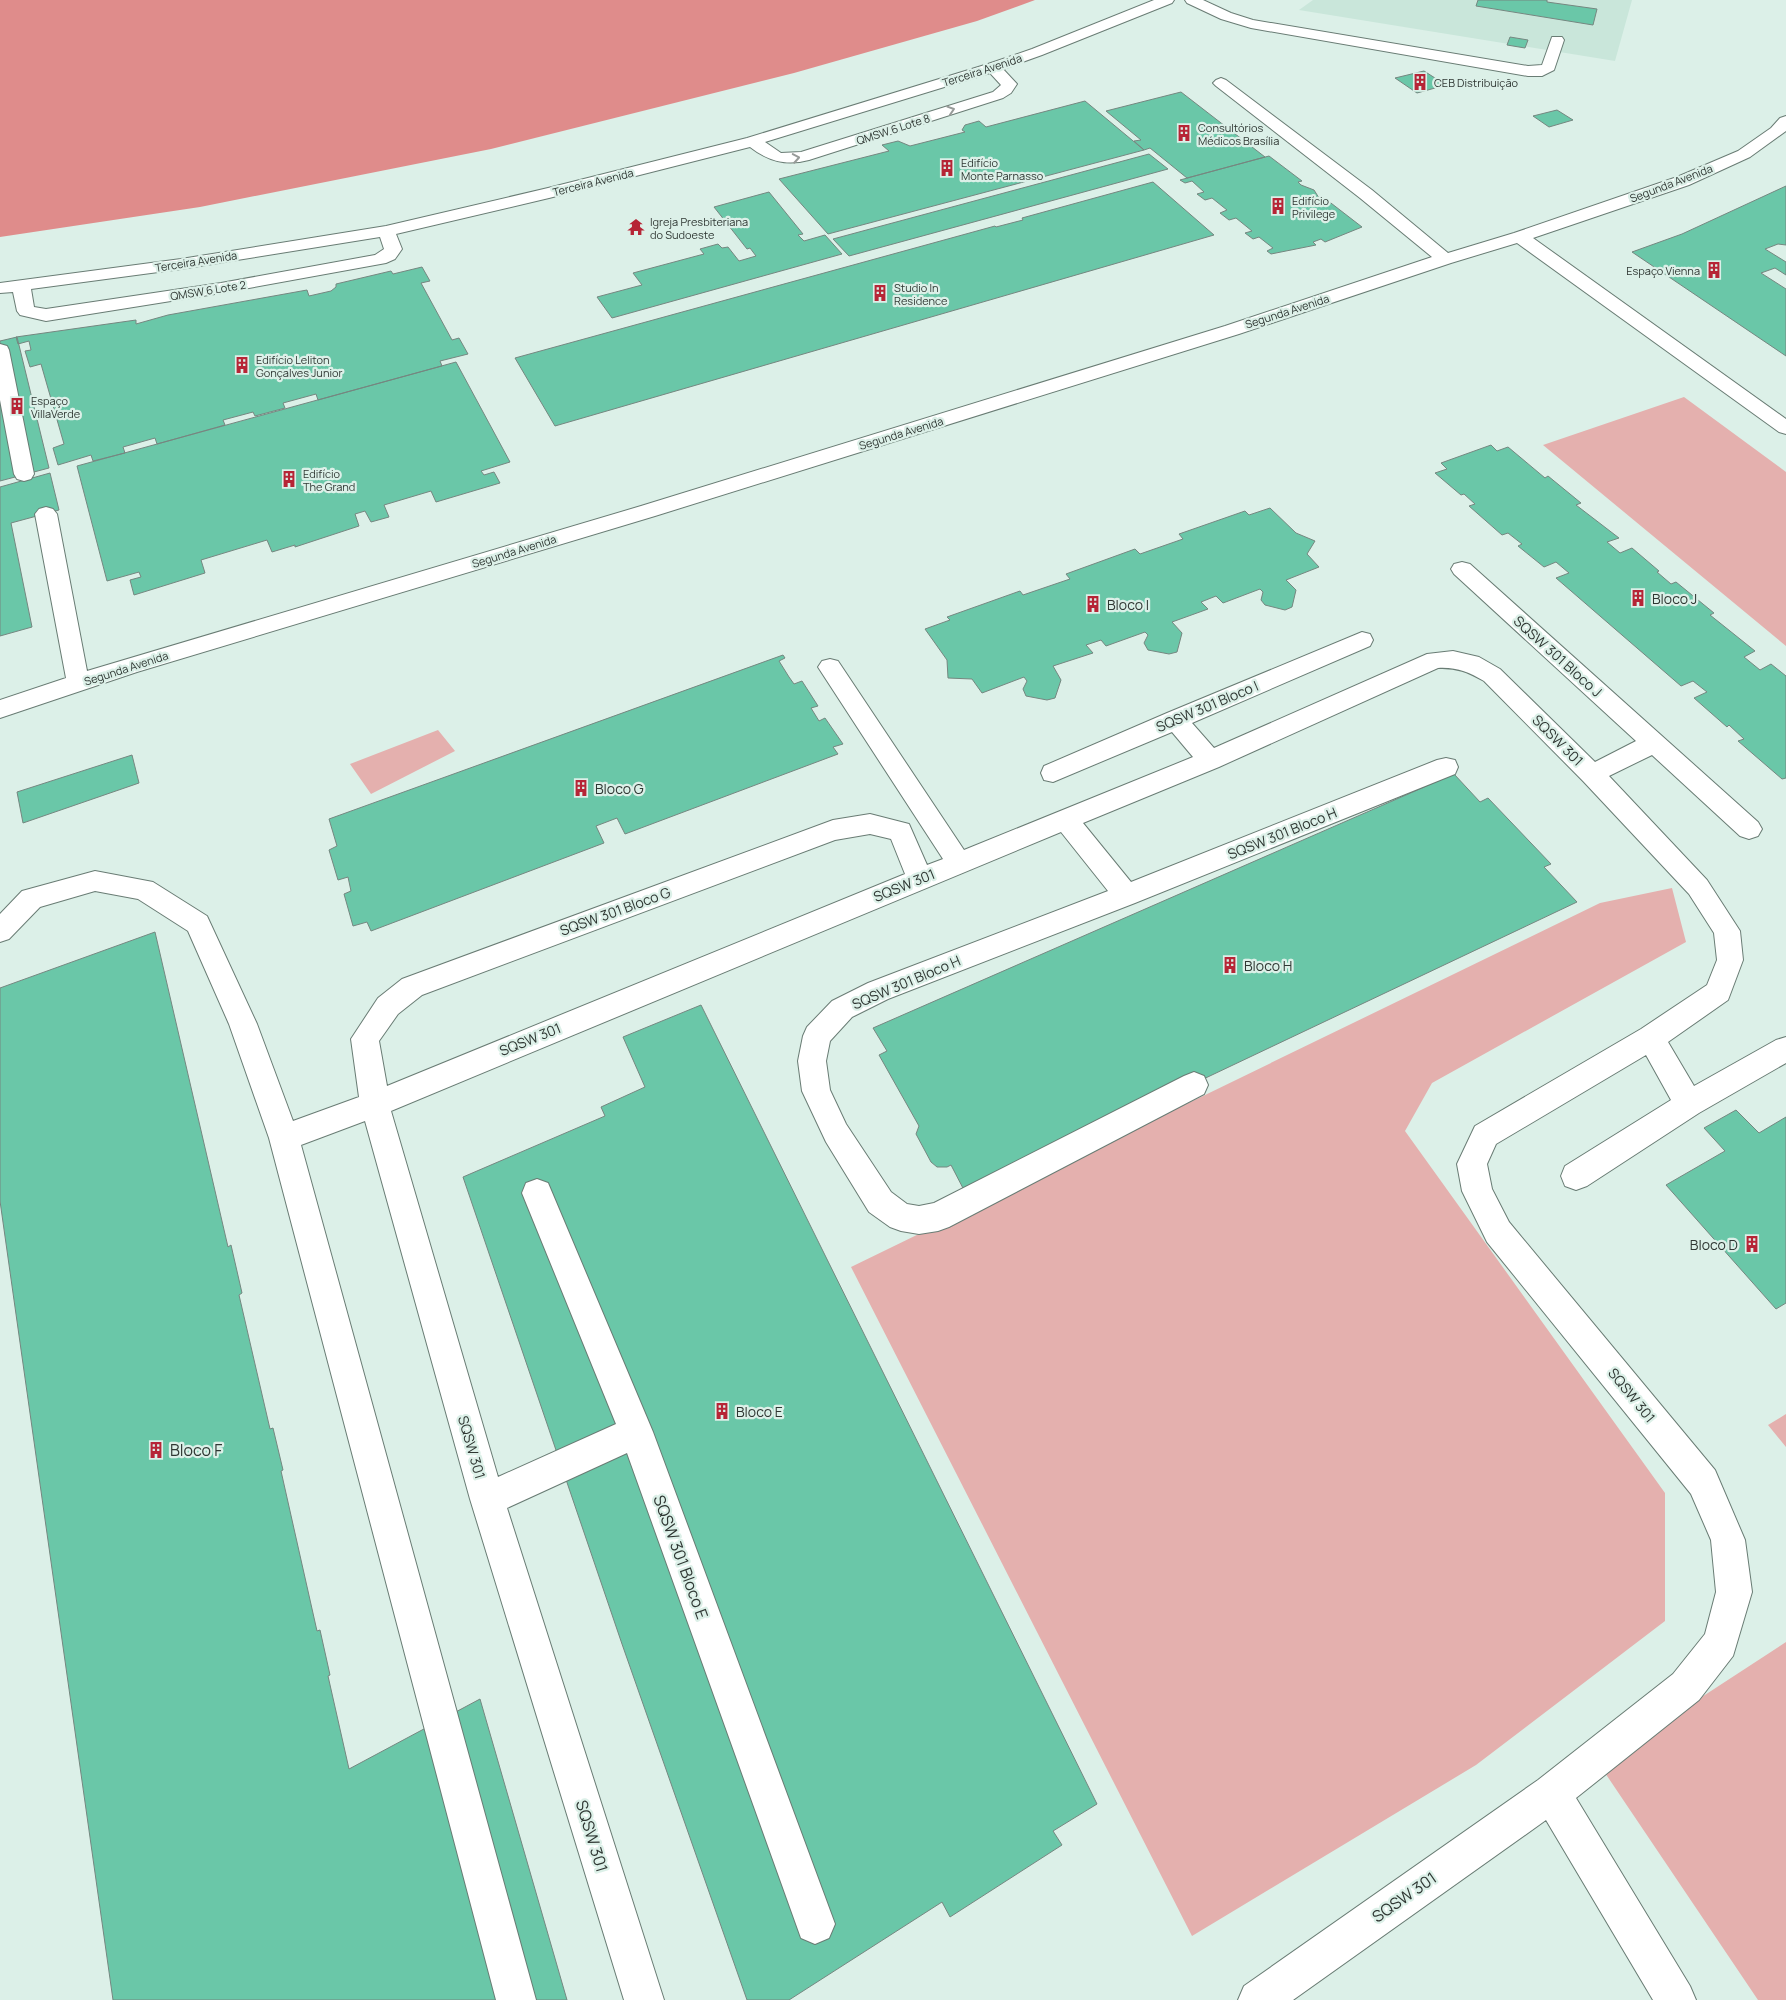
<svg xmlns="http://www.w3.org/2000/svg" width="1786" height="2000" viewBox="0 0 1786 2000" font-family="Manrope,sans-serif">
<rect width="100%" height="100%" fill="#dcf0e8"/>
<path fill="#c9e6da" d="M1313 0H1632L1615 61 1299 10Z"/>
<path fill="#e4b0ae" d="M1684 397 1786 472V646L1543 445Z
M438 730 455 751 371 794 350 764Z
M1672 888 1686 942 1432 1083 1405 1131 1665 1493V1621L1476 1765 1192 1936 851 1267 1600 903Z
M1786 1414V1447L1768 1425Z
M1786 1642V2000H1758L1599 1764Z"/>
<path fill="#df8c8b" d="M0 0H1035L977 21 794 73 491 149 200 207 0 237Z"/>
<path fill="#6ac7a8" stroke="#758780" d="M1478 0H1547V2L1597 9 1593 25 1476 6Z
M1510 37 1528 40 1525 48 1507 45Z
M1424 71 1446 85 1417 93 1395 78Z
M1181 92 1265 157 1187 178 1150 148 1144 150 1134 141 1141 140 1106 111Z
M1085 101 1144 150 828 234 779 179 889 151 882 145 898 141 910 146 965 132 962 130 965 125 979 121 986 127Z
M1557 110 1573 120 1549 127 1533 116Z
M1149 154 1168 169 849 256 833 239Z
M1269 156 1302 181 1298 182 1301 185 1314 190 1319 198 1323 202 1327 200 1362 227 1325 242 1321 239 1313 242 1316 245 1271 254 1267 251 1273 248 1259 237 1253 239 1245 233 1252 231 1236 218 1229 220 1220 213 1227 210 1212 198 1205 200 1197 194 1204 192 1192 181 1185 183 1180 180Z
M1153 182 1214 235 555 426 515 358 995 226 996 227 1023 220 1022 218Z
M1786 186V245L1778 244 1765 249 1786 262V275L1775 268 1761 273 1786 289V356L1632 252 1682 234Z
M769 192 803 234 798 235 804 241 825 235 842 254 612 318 597 297 642 285 633 273 704 254 700 249 718 244 722 248 728 247 739 261 756 256 750 248 747 249 714 207Z
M422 267 430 281 421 283 452 340 459 338 468 354 440 361 442 366 318 400 316 394 283 403 285 408 255 416 253 412 223 420 225 425 157 444 155 438 123 447 125 453 93 461 91 455 58 465 53 448 64 444 41 364 30 367 25 351 31 350 29 341 18 344 16 337 136 320V324L168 315 307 290 309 296 331 291 336 287V284L391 271 393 274Z
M17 337 49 468 0 481V341Z
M456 362 510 462 481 471 484 475 494 472 500 483 436 502 431 491 384 505 389 517 371 522 365 511 355 514 359 526 295 547V545L272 552 267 540 201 560 205 573 134 595 130 580 141 577 139 572 107 581 77 466Z
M1491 445 1497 451 1508 447 1545 478 1548 476 1581 503 1576 505 1619 538 1607 542 1620 553 1632 548 1659 571 1657 572 1671 584 1676 582 1714 613 1710 615 1755 651 1744 657 1760 670 1771 664 1786 676V778L1782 779 1738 741 1744 739 1729 725 1727 727 1694 698 1707 692 1693 681 1681 686 1556 578 1569 573 1556 562 1544 567 1518 546 1522 544 1508 533 1502 535 1469 506 1475 504 1464 494 1461 495 1435 473 1447 469 1441 463Z
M50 473 59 510 11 523 32 627 0 636V487Z
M1270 508 1296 533 1315 541 1307 554 1319 567 1286 580 1296 590 1292 607 1285 610 1265 605 1261 600 1263 592 1260 589 1223 603 1216 596 1201 602 1208 609 1172 622 1182 633 1177 652 1169 654 1148 650 1144 643 1148 635 1145 632 1106 646 1101 640 1086 645 1093 653 1053 666 1061 680 1055 698 1047 700 1026 696 1023 689 1027 681 1024 677 982 693 972 679 948 678 947 660 925 629 950 620 947 617 1020 591 1023 595 1070 579 1066 574 1135 549 1140 554 1183 539 1179 534 1245 511 1249 515Z
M783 655 785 658 779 661 789 677 794 684 802 681 818 706 811 708 819 721 825 718 843 744 833 747 838 754 625 834 617 818 596 826 604 843 371 931 367 922 353 926 344 894 351 891 348 877 338 880 329 850 337 846 329 819Z
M132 755 139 783 23 823 17 792Z
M1454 774 1480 802 1488 798 1551 864 1544 867 1577 902 965 1192 951 1165 947 1167H937L931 1162 916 1134 919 1126 879 1055 887 1051 873 1028Z
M155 932 228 1247 231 1245 242 1293 239 1295 270 1429 273 1428 283 1470 281 1471 317 1631 320 1630 330 1675 328 1676 349 1769 480 1699 567 2000H113L0 1201V988Z
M701 1005 1097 1804 1053 1831 1062 1845 950 1917 942 1902 789 2000H747L622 1644 463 1177 605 1116 601 1107 645 1087 623 1037Z
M1736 1110 1759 1133 1786 1117V1303L1776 1309 1666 1185 1725 1151 1704 1128Z"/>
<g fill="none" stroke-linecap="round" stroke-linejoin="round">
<g stroke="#697c74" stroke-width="2">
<path id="minor" d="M1154 0H1174L1172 3 1042 55 1003 69 1017 84 1011 93 1003 98 809 160C786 166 768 161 750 147L549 198 396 234 402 249 395 259 386 263 221 293 46 321 20 315 17 311 13 292 0 293V283L181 259 386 226 548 188 747 138 988 64 1032 49ZM990 73 1001 85 993 92 801 152 781 153 765 142ZM380 237 384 249 375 255 221 283 46 309 34 307 31 289 181 269Z
M1185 0H1203L1231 13 1253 20 1528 66 1542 65 1552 37H1562L1564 40 1554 70 1542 76H1528L1251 28 1221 19 1187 3Z
M1221 78 1226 80 1372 190 1448 253 1514 233 1677 177 1738 151 1771 128 1780 118 1786 116V131L1750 157 1689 185 1533 238 1786 419V434L1779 432 1517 243 1451 263 1239 334 655 516 137 672 0 718V700L66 678 35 514 39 509 46 507 53 509 57 514 87 671 641 506 1225 326 1432 257 1360 198 1216 86 1213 83 1216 80Z
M0 344 7 346 9 350 34 474 31 479 24 481 17 479 14 474 0 400Z
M1462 562 1470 564 1758 822 1762 829 1758 836 1749 839 1740 836 1652 755 1609 776 1707 880 1740 931 1743 960 1728 1000 1668 1042 1694 1086 1776 1040 1786 1037V1063L1699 1113 1587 1186 1576 1190 1565 1186 1561 1176 1565 1166 1671 1100 1646 1055 1496 1144 1487 1164 1492 1189 1509 1222 1715 1470 1745 1540 1752 1592 1733 1656 1699 1700 1576 1798 1690 1986 1696 2000H1653L1546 1820 1293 2000H1238L1244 1986 1538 1780 1673 1674 1705 1634 1716 1592 1711 1540 1691 1494 1487 1242 1462 1191 1457 1164 1475 1126 1641 1029 1707 985 1717 960 1714 933 1689 894 1583 781 1484 681C1468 672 1457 667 1438 668L1219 767 1083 823 1131 882 1437 760 1446 758 1455 760 1458 767 1455 774 1135 903 888 999 852 1017 830 1041 826 1061 830 1090 846 1124 891 1192 907 1204 919 1206 934 1203 1184 1076 1194 1072 1204 1076 1208 1085 1204 1094 949 1227 938 1231 919 1234 901 1231 890 1227 869 1212 826 1142 802 1091 798 1061 803 1036 807 1027 832 1001 868 983 1108 891 1061 832 391 1111 498 1477 616 1424 522 1193 526 1183 537 1179 548 1183 653 1432 835 1924 829 1938 815 1944 801 1938 627 1453 507 1508 664 2000H624L470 1499 365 1121 301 1145 536 2000H496L269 1138 229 1024 188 931 138 899 95 891 40 907 9 939 0 942V914L22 891 95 871 153 882 207 916 257 1024 293 1121 359 1097 351 1039 378 998 402 979 833 820 870 814 909 824 927 865 943 859 818 667 822 661 830 659 838 661 964 850 1193 757 1172 732 1053 782 1044 780 1041 773 1044 766 1167 713 1362 632 1370 634 1373 640 1370 646 1192 723 1214 748 1427 654 1453 651 1479 657 1500 669 1595 762 1636 741 1454 574 1451 569 1454 564ZM870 834 891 839 905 874 387 1086 379 1041 398 1014 422 995 835 840Z"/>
</g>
<use href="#minor" fill="#fff" fill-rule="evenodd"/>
</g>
<defs><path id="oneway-chevron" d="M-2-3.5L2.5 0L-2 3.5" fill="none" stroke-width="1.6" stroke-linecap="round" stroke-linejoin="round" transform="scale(1.25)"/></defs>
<g stroke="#979b99">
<use href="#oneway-chevron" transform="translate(951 110) rotate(-18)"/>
<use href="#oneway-chevron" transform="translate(796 158) rotate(-10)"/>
</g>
<defs>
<g id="building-bare" transform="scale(1.35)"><path d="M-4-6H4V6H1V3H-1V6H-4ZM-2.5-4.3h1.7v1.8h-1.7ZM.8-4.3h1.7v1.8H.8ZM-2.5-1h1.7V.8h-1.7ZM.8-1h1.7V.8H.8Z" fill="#b62536" stroke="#dcf0e8" stroke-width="2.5" paint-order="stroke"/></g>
<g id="temple-bare" transform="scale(1.35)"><path d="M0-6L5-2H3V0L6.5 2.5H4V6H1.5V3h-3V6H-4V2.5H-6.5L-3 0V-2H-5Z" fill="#b62536" stroke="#dcf0e8" stroke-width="2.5" paint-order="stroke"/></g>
</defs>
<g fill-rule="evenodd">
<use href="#building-bare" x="1420" y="82"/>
<use href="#building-bare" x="1184" y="133"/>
<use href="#building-bare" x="947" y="168"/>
<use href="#building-bare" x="1278" y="206"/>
<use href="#temple-bare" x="636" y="227"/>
<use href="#building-bare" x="1714" y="270"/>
<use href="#building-bare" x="880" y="293"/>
<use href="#building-bare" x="242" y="365"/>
<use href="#building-bare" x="17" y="406"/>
<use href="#building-bare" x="289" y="479"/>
<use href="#building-bare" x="1638" y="598"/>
<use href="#building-bare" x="1093" y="604"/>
<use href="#building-bare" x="581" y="788"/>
<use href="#building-bare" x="1230" y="965"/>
<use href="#building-bare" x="1752" y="1244"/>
<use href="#building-bare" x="722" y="1411"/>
<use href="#building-bare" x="156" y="1450"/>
</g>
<g text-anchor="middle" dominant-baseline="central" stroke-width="4.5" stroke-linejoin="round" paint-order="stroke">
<g font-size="11" fill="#2f3733" stroke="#dcf0e8">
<text transform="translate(982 70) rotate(-18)">Terceira Avenida</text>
<text transform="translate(893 129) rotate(-18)">QMSW 6 Lote 8</text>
<text transform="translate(593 182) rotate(-14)">Terceira Avenida</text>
<text transform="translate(1671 183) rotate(-21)">Segunda Avenida</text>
<text transform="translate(196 261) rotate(-9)">Terceira Avenida</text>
<text transform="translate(208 290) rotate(-9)">QMSW 6 Lote 2</text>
<text transform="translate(1287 311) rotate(-18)">Segunda Avenida</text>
<text transform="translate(901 433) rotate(-17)">Segunda Avenida</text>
<text transform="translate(514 551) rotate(-17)">Segunda Avenida</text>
<text transform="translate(126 668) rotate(-18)">Segunda Avenida</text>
</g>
<g font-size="11" fill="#2f3733" stroke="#dcf0e8" text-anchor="start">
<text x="1434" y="82">CEB Distribuição</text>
<text x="1198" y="127">Consultórios<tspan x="1198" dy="13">Médicos Brasília</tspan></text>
<text x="961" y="162">Edifício<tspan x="961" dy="13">Monte Parnasso</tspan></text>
<text x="1292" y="200">Edifício<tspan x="1292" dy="13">Privilege</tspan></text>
<text x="650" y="221">Igreja Presbiteriana<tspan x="650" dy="13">do Sudoeste</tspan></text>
<text x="1700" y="270" text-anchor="end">Espaço Vienna</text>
<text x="894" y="287">Studio In<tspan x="894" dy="13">Residence</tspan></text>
<text x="256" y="359">Edifício Leliton<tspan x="256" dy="13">Gonçalves Junior</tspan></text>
<text x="31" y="400">Espaço<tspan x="31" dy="13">VillaVerde</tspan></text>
<text x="303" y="473">Edifício<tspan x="303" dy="13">The Grand</tspan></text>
</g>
<g font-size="14" fill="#2f3733" stroke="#dcf0e8" text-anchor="start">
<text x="1652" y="598">Bloco J</text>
<text x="1107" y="604">Bloco I</text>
<text x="595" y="788">Bloco G</text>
<text x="1244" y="965">Bloco H</text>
<text x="1738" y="1244" text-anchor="end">Bloco D</text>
<text x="736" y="1411">Bloco E</text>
</g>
<g font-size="14" fill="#2f3733" stroke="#dcf0e8">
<text transform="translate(1558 656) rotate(42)">SQSW 301 Bloco J</text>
<text transform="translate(1207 706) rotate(-23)">SQSW 301 Bloco I</text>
<text transform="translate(1558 740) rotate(45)">SQSW 301</text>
<text transform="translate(1282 833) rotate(-22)">SQSW 301 Bloco H</text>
<text transform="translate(904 885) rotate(-22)">SQSW 301</text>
<text transform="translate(615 911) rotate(-20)">SQSW 301 Bloco G</text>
<text transform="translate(906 982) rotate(-23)">SQSW 301 Bloco H</text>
<text transform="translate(530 1039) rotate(-22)">SQSW 301</text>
<text transform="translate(1632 1395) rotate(51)">SQSW 301</text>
<text transform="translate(472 1447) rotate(74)">SQSW 301</text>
</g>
<g font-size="16" fill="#2f3733" stroke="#dcf0e8" text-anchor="start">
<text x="170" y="1450">Bloco F</text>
</g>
<g font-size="16" fill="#2f3733" stroke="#dcf0e8">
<text transform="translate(681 1557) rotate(70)">SQSW 301 Bloco E</text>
<text transform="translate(592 1836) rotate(73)">SQSW 301</text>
<text transform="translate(1404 1897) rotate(-35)">SQSW 301</text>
</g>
</g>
</svg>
